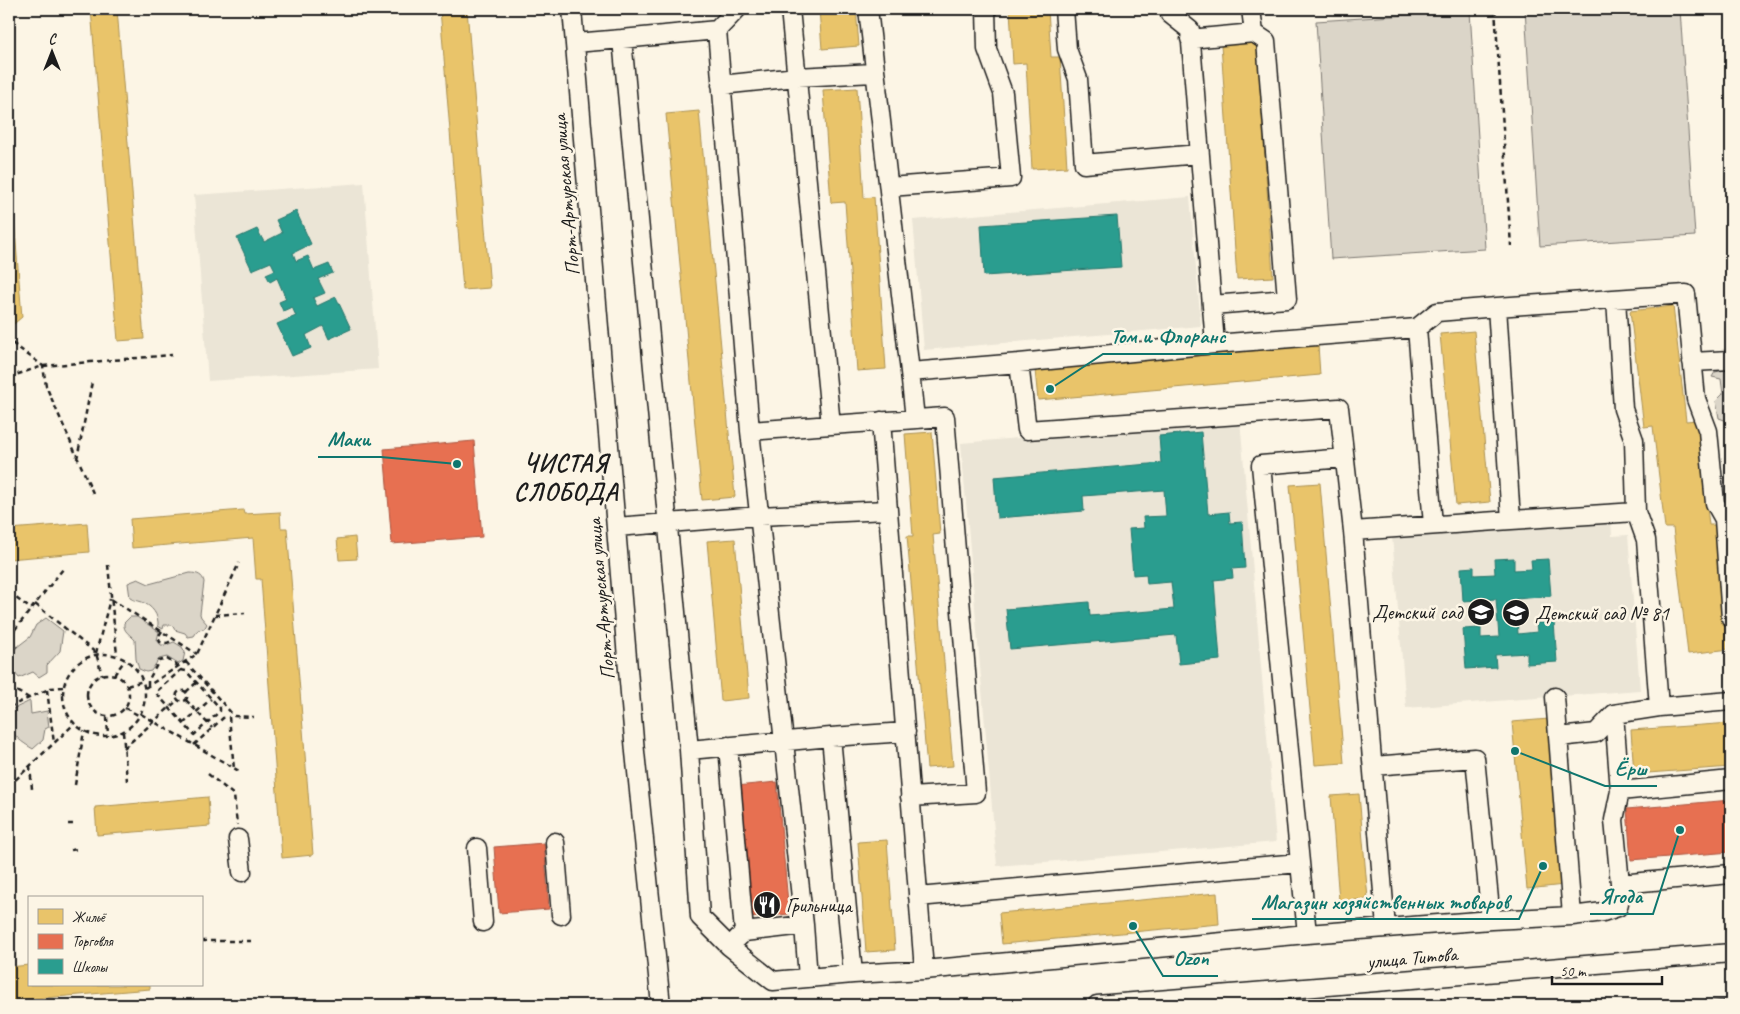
<svg xmlns="http://www.w3.org/2000/svg" width="1740" height="1014" viewBox="0 0 1740 1014" font-family="Caveat,sans-serif">
<rect width="100%" height="100%" fill="#fcf5e5"/>
<filter id="ink" filterUnits="userSpaceOnUse"><feTurbulence type="fractalNoise" baseFrequency=".02" numOctaves="2"/><feDisplacementMap in="SourceGraphic" scale="10" xChannelSelector="R" yChannelSelector="G"/><feConvolveMatrix kernelMatrix="1 2 1 2 8 2 1 2 1" color-interpolation-filters="sRGB"/></filter>
<g filter="url(#ink)">
<path fill="#ebe5d6" d="M364 183 378 369 208 381 194 195Z
M1190 197 1201 326 924 350 913 220Z
M1240 419 1276 842 997 866 961 443Z
M1611 519 1612 536 1628 535 1640 690 1406 708 1392 536Z"/>
<path fill="#dbd5c8" stroke="#7c7872" d="M1525 9H1680L1695 236 1540 246Z
M1470 11 1485 249 1331 259 1316 21Z
M1725 370 1731 371V436L1730 422 1719 418 1716 401 1723 394 1721 379 1712 377 1715 372Z
M190 573C197 573 203 575 204 582L200 614 201 617 207 624 204 629 198 630 194 636 188 637 185 633 175 630 172 625H164L163 629 158 626C159 615 152 606 142 602 137 600 134 601 130 598L128 583 138 579 149 584Z
M130 617H137L159 632 157 640 161 645H166L174 642 182 647 185 652 183 661 178 664 167 657 159 659 151 671 146 672 139 669 136 659 135 640C130 634 123 632 124 623Z
M46 618 63 631 60 651 47 665V672L39 677 33 672 19 678 9 666 10 656 17 647 30 637 36 625Z
M30 701 31 714 47 711 49 727 45 729 43 740 33 749C15 738 9 733 9 711Z"/>
<path fill="#e9c46a" stroke="#ac9253" d="M91 9H117L144 339 118 341Z
M440 9H467L490 288 463 290Z
M819 9H856L859 46 822 49Z
M1010 9H1048L1051 57H1060L1067 167 1032 169 1026 63 1013 64Z
M1257 42 1273 277 1237 279 1221 45Z
M857 88 864 198 874 197 886 369 857 371 845 202 831 203 823 90Z
M699 111 735 497 702 500 666 114Z
M9 206H13L22 317 9 328Z
M1673 306 1686 421 1697 420 1709 525H1716L1730 649 1688 654 1673 528H1665L1653 426 1644 427 1630 311Z
M1474 331 1490 502 1456 505 1440 334Z
M1318 345 1320 375 1038 400 1035 370Z
M932 432 940 534 933 535 953 766 927 768 907 536H913L905 434Z
M1320 483 1344 763 1315 765 1290 485Z
M243 510 244 514 280 512 281 528H287L313 855 282 858 261 579H256L253 538 132 548 130 519Z
M87 523 89 552 9 559V529Z
M355 537 357 559 339 560 337 539Z
M735 539 749 698 721 701 707 541Z
M1549 719 1564 885 1527 889 1512 722Z
M1731 723V767L1634 774 1631 730Z
M1359 794 1368 899 1339 901 1331 796Z
M208 797 210 826 97 835 95 807Z
M887 840 895 950 866 952 858 842Z
M1217 893 1219 924 1002 944 999 913Z
M29 965V985H150V989L9 1001V967Z"/>
<path fill="#e76f51" stroke="#aa5641" d="M474 441 482 537 392 544 384 449Z
M777 782 789 914 749 918 736 786Z
M1731 800V852L1631 860 1627 809Z
M544 843 549 909 499 913 494 847Z"/>
<path fill="#2a9d8f" stroke="#26766c" d="M296 211 311 244 293 253 296 261 308 256 314 270 329 264 333 273 318 279 325 293 313 298 317 306 336 297 351 329 329 339 323 326 306 335 311 348 292 356 277 324 296 316 292 307 283 311 279 302 286 299 277 278 270 282 266 274 275 270 271 262 252 270 237 238 257 229 264 242 282 233 276 220Z
M1117 216 1121 267 984 276 981 225Z
M1201 432 1208 514 1229 512 1230 523 1242 522 1245 568 1232 569 1233 578 1214 580 1220 660 1179 664 1176 635 1010 649 1006 609 1089 602 1090 616 1174 609 1171 582 1147 584 1146 574 1133 575 1129 529 1144 528 1143 517 1166 516 1164 490 1083 496 1084 511 997 518 994 477 1161 463 1159 436Z
M1514 558V570L1532 569 1531 560 1548 559 1551 596 1516 599 1518 634 1537 632 1536 623 1554 622 1557 662 1527 664V653L1495 655 1496 667 1466 669 1463 629 1481 628V638L1499 637 1496 599 1463 601 1461 568 1474 567V575L1495 574 1494 559Z"/>
<g fill="none" stroke-linecap="round" stroke-linejoin="round">
<g stroke="#1c1c1c" stroke-width="21">
<path id="minor" d="M572 9 635 752 661 1005
M737 9 717 30 622 39 689 750 831 737
M790 9 831 425 945 417 976 793 910 797
M868 9 910 372 1019 363 1215 344 1190 30 1170 14V9
M1064 9 1067 49 1078 79 1084 164 1199 154
M717 30 750 431 804 925 808 978
M1190 39 1254 33
M575 43 622 39
M721 85 797 77 874 73
M889 187 1011 178 1003 93 987 49 986 9
M1616 299 1623 409 1634 440 1636 512 1646 540 1659 707
M1212 305 1287 299 1266 41 1254 33 1251 9
M1497 307 1686 294 1696 399 1708 431 1715 503 1724 519 1731 618
M1417 328 1433 525
M1215 344 1417 328 1437 312 1497 307 1511 520 1353 531
M1692 362 1731 360
M1019 363 1027 430 1339 408 1353 531 1386 928
M910 372 915 419
M881 421 924 970
M750 431 831 425
M1511 520 1636 512
M616 527 759 516 887 510
M1614 714 1620 791 1731 780
M906 732 831 737 853 974 924 970 1307 934 1491 920 1475 758 1373 766
M1559 737 1596 733 1614 714 1659 707 1731 701
M728 746 744 932
M689 750 700 917 729 946 773 981 853 974
M238 839 242 872
M555 842 561 915
M477 848 483 922
M1620 884 1731 874
M918 897 1299 863
M1572 916 1603 912 1618 907 1621 894 1614 820 1620 791
M1491 920 1572 916 1555 697
M1307 934 1261 465 1344 458
M737 939 744 932 804 925
M1097 1005 1731 953"/>
</g>
<path stroke="#1c1c1c" stroke-width="2.5" stroke-dasharray="5 4" stroke-linecap="butt" d="M1495 9 1511 246
M12 343 43 366 46 386 93 493
M9 377 43 366 172 355
M77 459 92 382
M108 565 117 655
M9 593 31 609
M111 599 197 654
M35 604 96 653 102 675
M215 615 245 613
M162 631 158 637 160 642 167 643 175 639
M9 637 63 569
M9 641 17 647
M96 653 110 599
M63 695a41 41 0 1 1 82 0a41 41 0 1 1-82 0Z
M186 662 234 716 254 717
M181 670 186 671 220 708V711L194 735 157 694V691Z
M87 695a21 21 0 1 1 42 0a21 21 0 1 1-42 0Z
M114 675 125 660
M127 686 143 681
M148 686V681L159 661 167 659 178 666 181 670
M9 687 29 698
M145 688 197 654 239 563
M47 690 54 743
M176.5 696a5.5 5.5 0 1 1 11 0a5.5 5.5 0 1 1-11 0Z
M186 692 196 683
M186 700 212 728
M9 707 51 688 63 687
M125 708 140 716
M141 714 239 771
M107 717 108 736
M229 717 234 769
M183 724 211 699
M123 732 127 781
M194 745 223 718 229 717
M124 748 178 700
M30 766 32 789
M208 774 234 795 237 825
M75 785 84 731
M9 786 74 724
M68 824H75
M71 850 78 849
M201 941H251"/>
<use href="#minor" stroke="#fcf5e5" stroke-width="18"/>
<path stroke="#1c1c1c" stroke-width="1" d="M1668 1005 1731 1000"/>
</g>
</g>
<defs>
<g id="school-disc" transform="scale(1.4375)"><circle r="9.5" fill="#1c1c1c" stroke="#fcf5e5"/><path d="M0-5L7-2L0 1L-7-2ZM-4 1L0 2.5L4 1V4Q0 6-4 4Z" fill="#fff"/></g>
<g id="restaurant-disc" transform="scale(1.4375)"><circle r="9.5" fill="#1c1c1c" stroke="#fcf5e5"/><path d="M-5-6h1v4h1v-4h1v4h1v-4h1v5L-1.5 .5V6h-2V.5L-5-1ZM5-6V6H3V1.5H1.5Q1.5-4 5-6Z" fill="#fff"/></g>
</defs>
<g fill-rule="evenodd">
<use href="#school-disc" x="1481" y="612"/>
<use href="#school-disc" x="1516" y="613"/>
<use href="#restaurant-disc" x="767" y="905"/>
</g>
<g text-anchor="middle" dominant-baseline="central" stroke-width="5" stroke-linejoin="round" paint-order="stroke">
<g font-size="20" fill="#1c1c1c" stroke="#fcf5e5">
<text transform="translate(566 195) rotate(-95)">Порт-Артурская улица</text>
<text transform="translate(601 599) rotate(-95)">Порт-Артурская улица</text>
<text transform="translate(1412 958) rotate(-5)">улица Титова</text>
</g>
<g font-size="20" fill="#1c1c1c" stroke="#fcf5e5" text-anchor="start">
<text x="1462" y="612" text-anchor="end">Детский сад</text>
<text x="1535" y="613">Детский сад № 81</text>
<text x="786" y="905">Грильница</text>
</g>
<g font-size="25" font-weight="bold" letter-spacing="1" fill="#1c1c1c" stroke="#fcf5e5">
<text x="566" y="463">ЧИСТАЯ<tspan x="566" dy="29">СЛОБОДА</tspan></text>
</g>
</g>
<path fill="none" stroke="#0f766e" stroke-width="2" d="M1050 389L1103 354H1232M457 464L381 457H318M1515 751L1605 786H1657M1680 830L1653 914H1590M1543 866L1519 919H1252M1133 926L1163 976H1218"/>
<g fill="#0f766e" stroke="#fcf5e5" stroke-width="2">
<circle cx="1050" cy="389" r="5"/>
<circle cx="457" cy="464" r="5"/>
<circle cx="1515" cy="751" r="5"/>
<circle cx="1680" cy="830" r="5"/>
<circle cx="1543" cy="866" r="5"/>
<circle cx="1133" cy="926" r="5"/>
</g>
<g font-size="21" text-anchor="middle" font-weight="bold" fill="#0f766e" stroke="#fcf5e5" stroke-width="5" stroke-linejoin="round" paint-order="stroke">
<text x="1168" y="343">Том и Флоранс</text>
<text x="349" y="446">Маки</text>
<text x="1631" y="775">Ёрш</text>
<text x="1621" y="903">Ягода</text>
<text x="1385" y="909">Магазин хозяйственных товаров</text>
<text x="1191" y="965">Ozon</text>
</g>
<rect width="1740" height="1014" fill="none" stroke="#fcf5e5" stroke-width="30"/>
<rect x="15" y="15" width="1710" height="984" fill="none" stroke="#1c1c1c" stroke-width="2" filter="url(#ink)"/>
<rect x="28" y="896" width="175" height="90" fill="#fcf5e5" stroke="#a29e95"/>
<rect x="38" y="909" width="25" height="15" fill="#e9c46a" stroke="#a29e95"/>
<text x="72" y="922" font-size="15" fill="#1c1c1c">Жильё</text>
<rect x="38" y="934" width="25" height="15" fill="#e76f51" stroke="#a29e95"/>
<text x="72" y="946" font-size="15" fill="#1c1c1c">Торговля</text>
<rect x="38" y="959" width="25" height="15" fill="#2a9d8f" stroke="#a29e95"/>
<text x="72" y="972" font-size="15" fill="#1c1c1c">Школы</text>
<g transform="translate(52 52)" stroke="#fcf5e5" stroke-width="4" paint-order="stroke">
<path d="M0-4L9 19L0 12L-9 19Z" fill="#1c1c1c"/>
<text y="-8" font-size="14" font-weight="bold" text-anchor="middle" fill="#1c1c1c">С</text>
</g>
<path d="M1552 976v8h110v-8" fill="none" stroke="#1c1c1c" stroke-width="2.5"/>
<text x="1560" y="976" font-size="15" fill="#1c1c1c" stroke="#fcf5e5" stroke-width="4" paint-order="stroke">50 m</text>
</svg>
